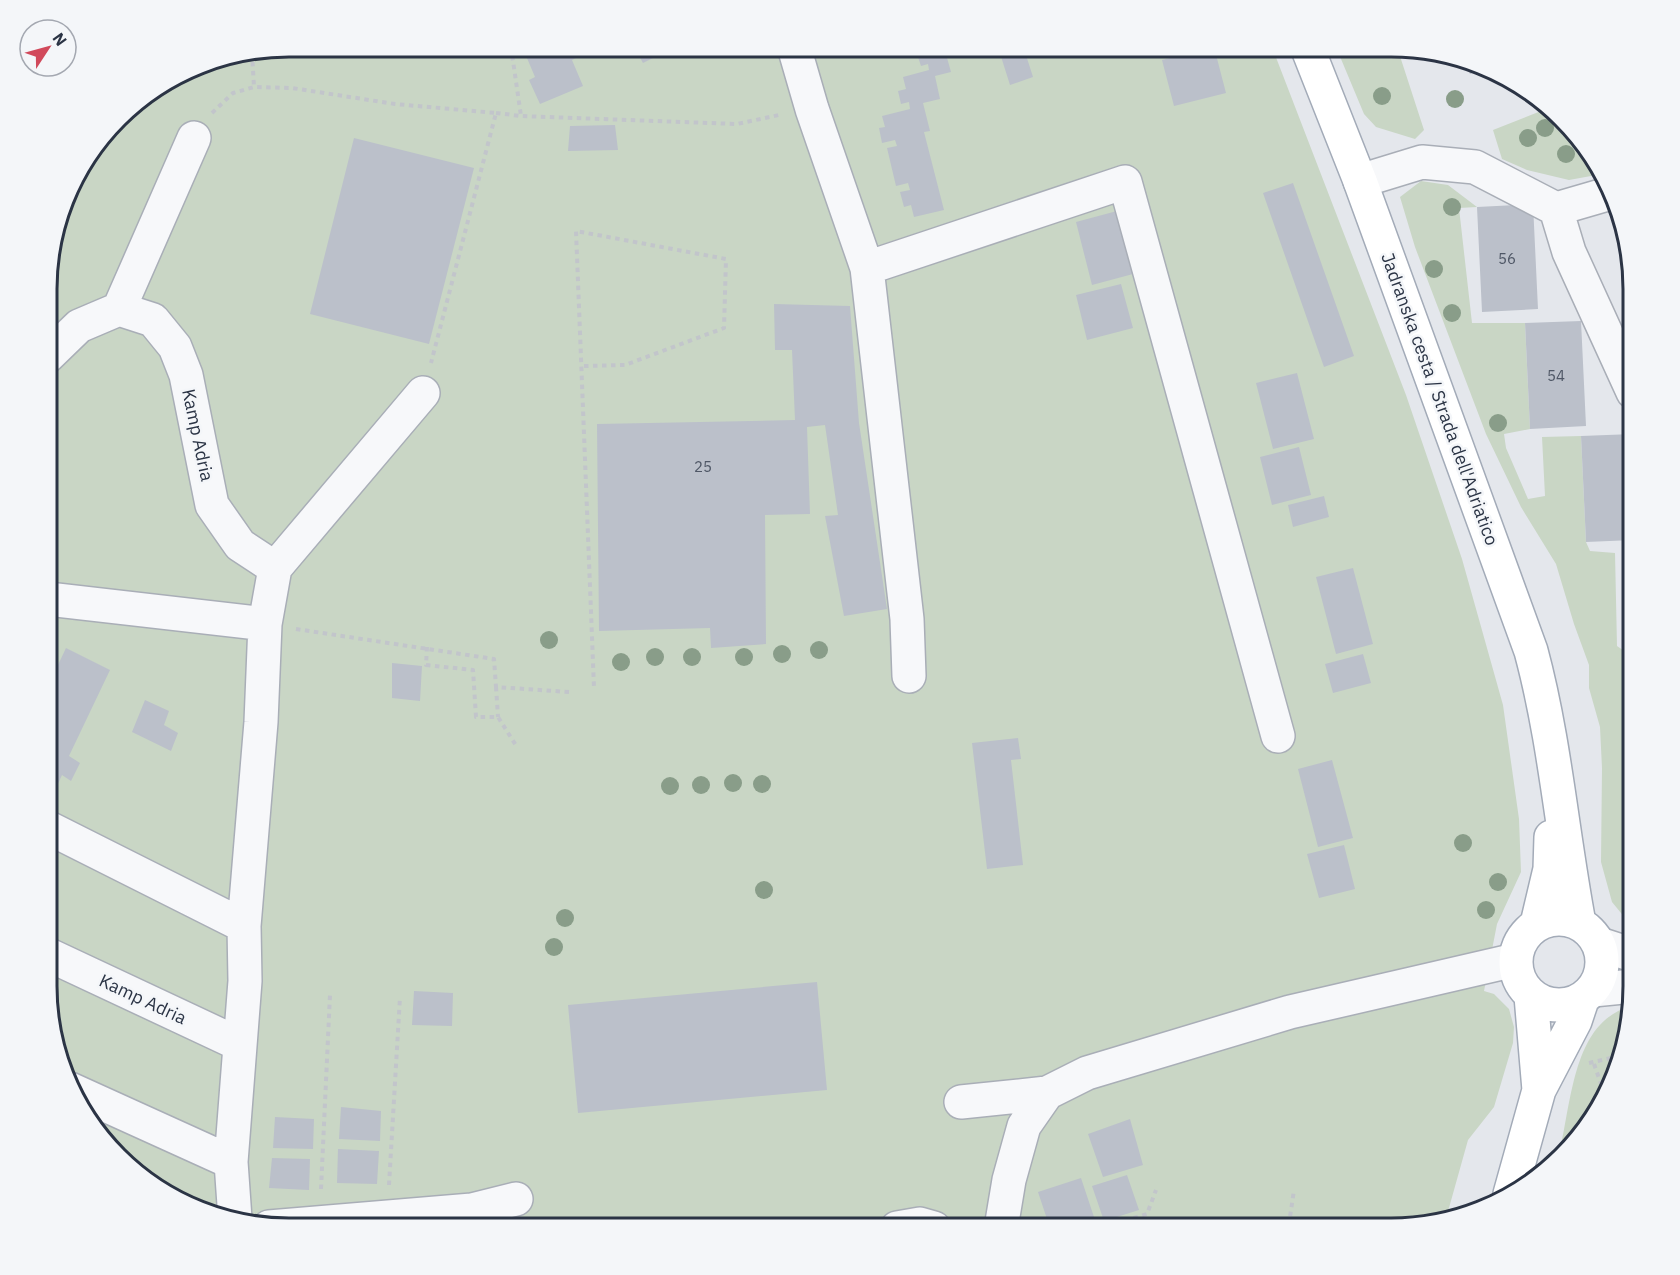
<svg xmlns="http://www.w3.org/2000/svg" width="1680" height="1275" viewBox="0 0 1680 1275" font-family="'IBM Plex Sans',sans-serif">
<rect width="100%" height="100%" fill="#e4e7ec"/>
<path fill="#c9d6c5" d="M289 47H1272L1406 395 1462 559 1503 705 1519 819 1521 872 1497 924 1484 991 1494 994 1509 1009 1514 1027 1513 1043 1494 1107 1468 1140 1447 1215 1391 1228H274L197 1210 129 1168 72 1093 47 1002 49 257 79 168 129 107 211 59Z
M1336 47H1397L1424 130 1415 139 1376 127 1364 114Z
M1551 107 1602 174 1569 180 1527 170 1502 159 1493 130Z
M1421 181 1448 185 1477 207 1459 208 1472 323H1525L1530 429 1504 434 1506 448 1528 499 1545 496 1542 437 1581 436 1586 542 1590 551 1615 553 1617 646 1633 657V923L1630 924 1612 902 1601 862 1602 768 1600 727 1589 688V665L1574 624 1556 564 1521 507 1486 434 1415 247 1400 197Z
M1632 1006 1615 1079 1573 1146 1558 1158C1572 1106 1571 1021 1632 1006Z"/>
<path fill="#bbc0ca" d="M534 47H576L580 56 572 60 583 86 540 104 529 80 535 77 524 51Z
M634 47H675L643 63Z
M921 47H944L951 72 935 76 940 99 923 103 930 131 924 132 944 210 914 217 911 205 904 207 900 192 910 190 908 183 896 186 887 148 897 146 895 140 882 143 879 128 885 127 882 116 910 109 909 102 901 104 898 91 906 89 903 77 929 70 928 64 921 66 917 54 923 53Z
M998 47H1048L1026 55 1033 77 1010 85Z
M1144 47H1182V49L1147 58Z
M1214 47 1226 93 1174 106 1162 60Z
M1465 61 1483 65 1487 67 1470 74Z
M615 125 618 150 568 151 570 126Z
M354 138 474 168 429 344 310 314Z
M1293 183 1354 356 1324 367 1263 193Z
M1533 204 1538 309 1482 312 1477 207Z
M1117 211 1133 274 1092 285 1076 222Z
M1121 284 1133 328 1087 340 1076 295Z
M774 304 850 306 859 423 887 609 844 616 825 516 838 515 825 425 807 427 810 514 765 515 766 644 711 648 710 628 599 631 597 424 795 420 792 350H775Z
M1581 321 1586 426 1530 429 1525 323Z
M1297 373 1314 439 1273 449 1256 383Z
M1633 434V540L1586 542 1581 436Z
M1299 447 1311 495 1272 505 1260 457Z
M1324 496 1329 517 1293 527 1288 505Z
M1628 551H1633V625H1631Z
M1353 568 1373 644 1336 654 1316 577Z
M66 648 110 670 69 756 80 763 71 781 62 775 50 801 47 800 48 686Z
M1363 654 1371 683 1333 693 1325 664Z
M392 663 422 666 420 701 392 698Z
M145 700 169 711 164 725 178 733 171 751 132 732Z
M1018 738 1021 759 1011 760 1023 865 987 869 972 743Z
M1332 760 1353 838 1318 847 1298 769Z
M1344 845 1355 889 1319 898 1307 854Z
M817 982 827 1090 578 1113 568 1005Z
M414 991 453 993 452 1026 412 1025Z
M341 1107 381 1111 380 1141 339 1139Z
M275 1117 314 1119 313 1149 273 1148Z
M1130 1119 1143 1165 1103 1177 1088 1134Z
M338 1149 379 1151 377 1184 337 1183Z
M272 1158 310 1159 309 1190 269 1188Z
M1127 1175 1139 1210 1104 1221 1092 1186Z
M1081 1178 1096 1223 1080 1228H1050L1038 1192Z"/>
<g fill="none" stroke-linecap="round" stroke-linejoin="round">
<g stroke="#a9aeb7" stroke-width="36">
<path id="minor" d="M794 47 812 109 867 268 907 619 909 676
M1360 181 1422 162 1475 167 1556 209 1611 193
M1556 209 1569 252 1633 392
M867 268 1125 182 1278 736
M119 309 194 138
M48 356 79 326 119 309 153 320 175 347 186 375 212 505 240 545 275 568 265 624 261 722 244 926 245 981 231 1162 235 1219
M275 568 423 393
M48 599 265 624
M47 827 244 926
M1599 944 1633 955
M47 954 239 1044
M1593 990 1633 986
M70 1089 231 1162
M961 1102 1047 1093 1087 1073 1290 1012 1515 960
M269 1227 472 1210 516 1199
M897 1228 920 1224 934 1228
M1001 1228 1009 1180 1024 1126 1047 1093"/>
</g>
<g stroke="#a3abb8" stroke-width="36">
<path id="major" d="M1307 47 1360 181 1531 651C1555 740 1562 833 1579 923
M1516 962a43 43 0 1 1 86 0a43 43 0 1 1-86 0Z
M1537 924 1550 869 1551 837
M1531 996 1539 1090
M1510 1194 1539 1090 1575 1021 1582 1000"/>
</g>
<path stroke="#c2c5cb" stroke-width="4" stroke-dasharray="4.5 4.5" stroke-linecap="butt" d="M511 47 521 116
M252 53 254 87
M212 113 233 93 254 87 292 88 395 104 496 113 431 363
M496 113 521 116 737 124 779 115
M584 366 625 365 724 328 726 259 576 231 594 688
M296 629 494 659 496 687 569 692
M427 647 426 665 473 670 476 717H498L517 747
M496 687 498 717
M1589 1063 1620 1056
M1594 1064 1605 1095
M389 1185 400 997
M321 1189 330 995
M1099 1228 1147 1214 1156 1190
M1277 1228 1290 1217 1294 1190"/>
<use href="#minor" stroke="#f7f8fa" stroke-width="33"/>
<use href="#major" stroke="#fff" stroke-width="33"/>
</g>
<g fill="#899d89">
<circle cx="1382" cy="96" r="9"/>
<circle cx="1455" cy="99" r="9"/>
<circle cx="1545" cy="128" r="9"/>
<circle cx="1528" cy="138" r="9"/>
<circle cx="1566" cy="154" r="9"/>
<circle cx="1452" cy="207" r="9"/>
<circle cx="1434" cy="269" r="9"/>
<circle cx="1452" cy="313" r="9"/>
<circle cx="1498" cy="423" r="9"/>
<circle cx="549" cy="640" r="9"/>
<circle cx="819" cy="650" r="9"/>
<circle cx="782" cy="654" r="9"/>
<circle cx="655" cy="657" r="9"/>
<circle cx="692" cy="657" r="9"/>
<circle cx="744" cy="657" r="9"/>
<circle cx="621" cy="662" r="9"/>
<circle cx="733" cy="783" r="9"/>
<circle cx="762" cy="784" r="9"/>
<circle cx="701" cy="785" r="9"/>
<circle cx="670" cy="786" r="9"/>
<circle cx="1463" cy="843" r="9"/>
<circle cx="1498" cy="882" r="9"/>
<circle cx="764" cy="890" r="9"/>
<circle cx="1486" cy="910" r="9"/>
<circle cx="565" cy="918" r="9"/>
<circle cx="554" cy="947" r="9"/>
</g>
<g text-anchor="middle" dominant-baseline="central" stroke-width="5" stroke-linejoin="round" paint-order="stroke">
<g font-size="15" fill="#4f5766">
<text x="1507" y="258">56</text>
<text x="1556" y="375">54</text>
<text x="703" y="466">25</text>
</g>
<g font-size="18" fill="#2b3445" stroke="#f4f6f9">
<text transform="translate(1440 399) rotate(70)">Jadranska cesta / Strada dell'Adriatico</text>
<text transform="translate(198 435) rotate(78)">Kamp Adria</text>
<text transform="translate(143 999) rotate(25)">Kamp Adria</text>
</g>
</g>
<path d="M0 0H1680V1275H0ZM289 57H1391A232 232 0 0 1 1623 289V986A232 232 0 0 1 1391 1218H289A232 232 0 0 1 57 986V289A232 232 0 0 1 289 57Z" fill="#f4f6f9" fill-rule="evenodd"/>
<path fill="none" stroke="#2b3445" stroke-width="3" d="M289 57H1391A232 232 0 0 1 1623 289V986A232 232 0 0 1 1391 1218H289A232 232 0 0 1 57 986V289A232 232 0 0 1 289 57Z"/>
<g transform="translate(48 48) rotate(54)"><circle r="28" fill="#f4f6f9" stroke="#a4a8b1" stroke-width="1.5"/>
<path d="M0-4.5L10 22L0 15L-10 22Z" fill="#d1495b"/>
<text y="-9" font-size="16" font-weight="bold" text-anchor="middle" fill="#2b3445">N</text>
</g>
</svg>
